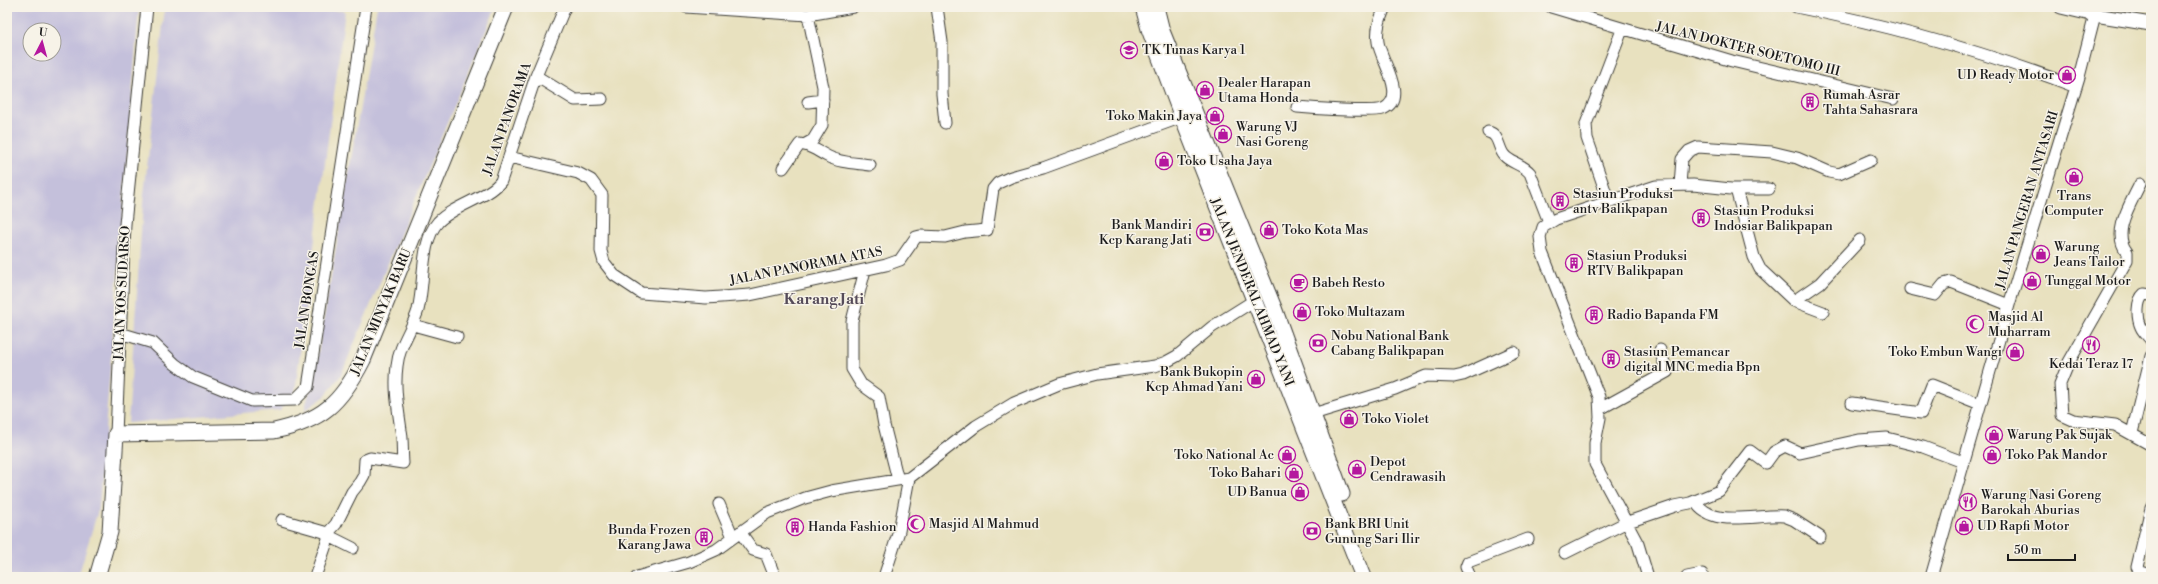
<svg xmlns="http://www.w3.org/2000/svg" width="2158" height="584" viewBox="0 0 2158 584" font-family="'Libre Bodoni',serif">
<rect width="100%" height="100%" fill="#f7f3e8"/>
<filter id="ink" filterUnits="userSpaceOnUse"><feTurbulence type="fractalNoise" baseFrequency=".025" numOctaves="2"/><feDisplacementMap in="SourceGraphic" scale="8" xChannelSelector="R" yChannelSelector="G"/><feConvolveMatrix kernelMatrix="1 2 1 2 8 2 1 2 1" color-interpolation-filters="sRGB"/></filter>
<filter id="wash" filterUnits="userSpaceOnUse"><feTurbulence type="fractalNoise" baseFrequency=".012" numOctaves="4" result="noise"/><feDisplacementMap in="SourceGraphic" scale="16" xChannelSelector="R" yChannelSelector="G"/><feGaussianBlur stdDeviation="0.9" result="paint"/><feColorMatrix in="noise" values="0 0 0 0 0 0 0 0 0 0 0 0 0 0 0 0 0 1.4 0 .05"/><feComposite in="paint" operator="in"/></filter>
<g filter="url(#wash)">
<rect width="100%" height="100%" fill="#e8e1bf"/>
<path fill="#c4c0db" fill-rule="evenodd" d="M7 7H139L99 507 78 577H7ZM30 30H54V54H30Z
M165 7H280L345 11 295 391 280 410 128 423 143 203Z
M377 7H496L341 375 324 397 304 411 314 377Z"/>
</g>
<g filter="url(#ink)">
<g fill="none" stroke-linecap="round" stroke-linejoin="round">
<g stroke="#3b3a34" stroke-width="13">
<path id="minor" d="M686 7 808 15 853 7
M937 7 942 42V94L945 123
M1551 7 1732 61 1893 99
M1796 7C1891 26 1986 52 2076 87
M536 76 575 100 602 99
M808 102 823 100
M1297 107C1313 108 1372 113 1383 109 1409 98 1380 59 1378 42 1376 29 1380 19 1385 7
M1488 132C1499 134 1498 148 1504 155 1510 163 1523 164 1530 173L1549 222
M804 145C813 147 819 152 827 156 839 163 856 163 870 165
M509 157 578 173 591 180 602 195 601 251 604 262 614 275 641 293 706 298 750 295 886 265 900 260 916 237 920 236 945 237 965 232 987 230 993 189 998 183 1011 177 1043 168 1182 117
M783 168 800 144 804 145 813 140 822 125 823 87 808 15
M2140 184C2131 203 2111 233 2127 252V260L2069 362 2060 384 2062 415 2073 420 2115 425 2151 445
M1680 185 1682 159 1689 151 1698 147 1772 152 1797 158 1829 172 1839 174 1871 160
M1736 189 1754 257 1760 269 1794 301 1823 312
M1609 202 1587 138 1586 124 1622 30
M865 270 852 321V369L861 384 879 397 884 425 898 480
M1910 289 1935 295 1944 284 1951 282 2009 305
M2151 295 2144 294C2136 301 2137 318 2141 327 2143 332 2148 336 2151 340
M1794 301 1820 283 1860 240
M413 325 457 337
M120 333 153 343 175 364 193 377 252 401 295 400 308 387 366 7
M1852 403 1921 413 1932 385 1980 404
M1600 409 1667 372 1660 350
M1313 414 1395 389 1426 376 1454 377 1463 375 1514 352
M2132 433 2151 356
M116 434 125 224 147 7
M1695 501C1711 529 1756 514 1784 516L1794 520 1820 537
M719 504 733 537
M2151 508 2137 567 2140 572 2151 575
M282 520 324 532 329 536 315 577
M740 532 753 550 766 554 775 577
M327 534 336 524 352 492 360 482 364 475 365 460 370 458 403 463C402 452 403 440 401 430 398 408 394 388 397 366 399 345 412 330 418 310 425 283 420 242 438 222 454 205 490 197 501 181L536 76 565 7
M329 536 353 548
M1565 553 1625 523 1675 506 1690 503 1719 491 1750 451 1766 463 1774 452 1785 446 1800 453 1859 440 1887 438 1923 447 1963 462
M637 577 689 562 716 550 767 513 805 498 831 491 909 478 976 426 1014 403 1059 384 1097 374 1155 366 1166 362 1177 356 1212 327 1255 300
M884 577 899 531 909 478
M1470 577 1466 567 1468 562 1528 539
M1648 577 1638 544 1595 464V443L1600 418 1599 397 1542 252 1540 237 1543 227 1556 219 1656 186 1693 185 1731 189H1769
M1687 577 1702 574
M1931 577 2009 305 2079 77 2097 7"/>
</g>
<g stroke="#3b3a34" stroke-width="15">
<path id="tertiary" d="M2061 7 2095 15 2151 24"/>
</g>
<g stroke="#3b3a34" stroke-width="17">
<path id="secondary" d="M1143 7 1149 29 1182 117 1363 577
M1156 7 1162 31 1274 308 1342 494
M97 577 110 532 116 434 274 431C322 421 341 403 363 360L506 7"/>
</g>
<use href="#minor" stroke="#fff" stroke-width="11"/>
<use href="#tertiary" stroke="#fff" stroke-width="13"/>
<use href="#secondary" stroke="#fff" stroke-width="15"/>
</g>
</g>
<defs>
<g id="school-ring" transform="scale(0.9)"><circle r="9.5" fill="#f7f3e8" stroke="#b5179e" stroke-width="1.5"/><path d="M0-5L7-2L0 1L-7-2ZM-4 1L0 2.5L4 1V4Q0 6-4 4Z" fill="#b5179e"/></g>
<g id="shop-ring" transform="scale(0.9)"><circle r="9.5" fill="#f7f3e8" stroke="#b5179e" stroke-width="1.5"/><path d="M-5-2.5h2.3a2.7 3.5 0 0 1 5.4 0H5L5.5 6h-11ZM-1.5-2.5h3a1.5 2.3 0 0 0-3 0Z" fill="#b5179e"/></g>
<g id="building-ring" transform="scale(0.9)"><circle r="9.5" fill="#f7f3e8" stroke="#b5179e" stroke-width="1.5"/><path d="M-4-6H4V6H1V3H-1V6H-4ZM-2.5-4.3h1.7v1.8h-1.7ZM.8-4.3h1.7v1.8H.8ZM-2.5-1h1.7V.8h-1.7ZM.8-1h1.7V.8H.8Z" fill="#b5179e"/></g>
<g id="bank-ring" transform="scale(0.9)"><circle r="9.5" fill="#f7f3e8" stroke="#b5179e" stroke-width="1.5"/><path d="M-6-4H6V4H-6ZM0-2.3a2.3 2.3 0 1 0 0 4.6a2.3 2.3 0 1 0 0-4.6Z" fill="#b5179e"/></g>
<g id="cafe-ring" transform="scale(0.9)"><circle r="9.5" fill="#f7f3e8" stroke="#b5179e" stroke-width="1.5"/><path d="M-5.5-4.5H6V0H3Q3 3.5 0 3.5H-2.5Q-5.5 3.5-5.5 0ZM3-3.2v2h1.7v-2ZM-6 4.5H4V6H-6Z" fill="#b5179e"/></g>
<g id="mosque-ring" transform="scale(0.9)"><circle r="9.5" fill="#f7f3e8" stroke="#b5179e" stroke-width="1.5"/><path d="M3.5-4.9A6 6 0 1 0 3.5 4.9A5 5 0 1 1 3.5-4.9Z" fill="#b5179e"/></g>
<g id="restaurant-ring" transform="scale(0.9)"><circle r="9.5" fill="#f7f3e8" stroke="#b5179e" stroke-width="1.5"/><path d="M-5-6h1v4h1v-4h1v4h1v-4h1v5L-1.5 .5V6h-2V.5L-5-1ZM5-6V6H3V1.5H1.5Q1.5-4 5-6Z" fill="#b5179e"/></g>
</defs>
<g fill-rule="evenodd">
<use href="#school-ring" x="1129" y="50"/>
<use href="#shop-ring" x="2067" y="75"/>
<use href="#shop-ring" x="1205" y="90"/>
<use href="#building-ring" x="1810" y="102"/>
<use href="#shop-ring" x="1215" y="116"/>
<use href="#shop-ring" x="1223" y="134"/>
<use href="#shop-ring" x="1164" y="161"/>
<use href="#shop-ring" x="2074" y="177"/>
<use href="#building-ring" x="1560" y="201"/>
<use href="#building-ring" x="1701" y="218"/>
<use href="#shop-ring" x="1269" y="230"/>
<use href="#bank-ring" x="1205" y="232"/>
<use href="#shop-ring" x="2041" y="254"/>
<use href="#building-ring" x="1574" y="263"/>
<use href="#shop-ring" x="2032" y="281"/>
<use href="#cafe-ring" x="1299" y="283"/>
<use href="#shop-ring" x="1302" y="312"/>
<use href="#building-ring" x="1594" y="315"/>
<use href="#mosque-ring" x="1975" y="324"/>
<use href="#bank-ring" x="1318" y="343"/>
<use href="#restaurant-ring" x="2091" y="345"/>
<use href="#shop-ring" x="2015" y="352"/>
<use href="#building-ring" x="1611" y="359"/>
<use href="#shop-ring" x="1256" y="379"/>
<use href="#shop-ring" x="1349" y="419"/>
<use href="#shop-ring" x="1994" y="435"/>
<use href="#shop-ring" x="1287" y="455"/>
<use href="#shop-ring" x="1992" y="455"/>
<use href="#shop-ring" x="1357" y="469"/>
<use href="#shop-ring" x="1294" y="473"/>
<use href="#shop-ring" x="1300" y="492"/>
<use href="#restaurant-ring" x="1968" y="502"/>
<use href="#mosque-ring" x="916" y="524"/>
<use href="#shop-ring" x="1964" y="526"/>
<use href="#building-ring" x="795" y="527"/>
<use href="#bank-ring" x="1312" y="531"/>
<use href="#building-ring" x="704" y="537"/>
</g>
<g text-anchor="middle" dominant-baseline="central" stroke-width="3" stroke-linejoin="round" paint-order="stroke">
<g font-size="13" fill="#1c1c1c" stroke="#f7f3e8">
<text transform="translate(1748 49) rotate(14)">JALAN DOKTER SOETOMO III</text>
<text transform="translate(507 119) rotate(-70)">JALAN PANORAMA</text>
<text transform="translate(2027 200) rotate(-73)">JALAN PANGERAN ANTASARI</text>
<text transform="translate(806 266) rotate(-11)">JALAN PANORAMA ATAS</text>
<text transform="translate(1252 292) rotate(68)">JALAN JENDERAL AHMAD YANI</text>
<text transform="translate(122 293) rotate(-87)">JALAN YOS SUDARSO</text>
<text transform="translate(307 300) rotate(-81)">JALAN BONGAS</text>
<text transform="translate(381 312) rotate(-67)">JALAN MINYAK BARU</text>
</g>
<g font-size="13" fill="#1c1c1c" stroke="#f7f3e8" text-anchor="start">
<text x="1142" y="50">TK Tunas Karya 1</text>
<text x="2054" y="75" text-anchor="end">UD Ready Motor</text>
<text x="1218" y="83">Dealer Harapan<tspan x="1218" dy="15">Utama Honda</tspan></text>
<text x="1823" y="95">Rumah Asrar<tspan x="1823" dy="15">Tahta Sahasrara</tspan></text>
<text x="1202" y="116" text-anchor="end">Toko Makin Jaya</text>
<text x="1236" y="127">Warung VJ<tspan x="1236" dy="15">Nasi Goreng</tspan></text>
<text x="1177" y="161">Toko Usaha Jaya</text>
<text x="1573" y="194">Stasiun Produksi<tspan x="1573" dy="15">antv Balikpapan</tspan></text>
<text x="2074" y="196" text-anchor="middle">Trans<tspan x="2074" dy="15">Computer</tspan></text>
<text x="1714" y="211">Stasiun Produksi<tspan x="1714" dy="15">Indosiar Balikpapan</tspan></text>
<text x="1192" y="225" text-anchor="end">Bank Mandiri<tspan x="1192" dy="15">Kcp Karang Jati</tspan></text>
<text x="1282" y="230">Toko Kota Mas</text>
<text x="2054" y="247">Warung<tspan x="2054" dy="15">Jeans Tailor</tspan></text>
<text x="1587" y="256">Stasiun Produksi<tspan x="1587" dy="15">RTV Balikpapan</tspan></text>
<text x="2045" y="281">Tunggal Motor</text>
<text x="1312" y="283">Babeh Resto</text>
<text x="1315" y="312">Toko Multazam</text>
<text x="1607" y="315">Radio Bapanda FM</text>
<text x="1988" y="317">Masjid Al<tspan x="1988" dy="15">Muharram</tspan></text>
<text x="1331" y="336">Nobu National Bank<tspan x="1331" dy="15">Cabang Balikpapan</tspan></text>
<text x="1624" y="352">Stasiun Pemancar<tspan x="1624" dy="15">digital MNC media Bpn</tspan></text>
<text x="2002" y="352" text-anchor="end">Toko Embun Wangi</text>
<text x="2091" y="364" text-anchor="middle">Kedai Teraz 17</text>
<text x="1243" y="372" text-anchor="end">Bank Bukopin<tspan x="1243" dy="15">Kcp Ahmad Yani</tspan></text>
<text x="1362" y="419">Toko Violet</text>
<text x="2007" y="435">Warung Pak Sujak</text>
<text x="1274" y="455" text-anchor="end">Toko National Ac</text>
<text x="2005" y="455">Toko Pak Mandor</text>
<text x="1370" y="462">Depot<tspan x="1370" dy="15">Cendrawasih</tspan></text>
<text x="1281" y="473" text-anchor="end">Toko Bahari</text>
<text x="1287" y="492" text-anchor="end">UD Banua</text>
<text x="1981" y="495">Warung Nasi Goreng<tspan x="1981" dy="15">Barokah Aburias</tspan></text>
<text x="929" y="524">Masjid Al Mahmud</text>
<text x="1325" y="524">Bank BRI Unit<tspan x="1325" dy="15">Gunung Sari Ilir</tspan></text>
<text x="1977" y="526">UD Rapfi Motor</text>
<text x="808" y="527">Handa Fashion</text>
<text x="691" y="530" text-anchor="end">Bunda Frozen<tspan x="691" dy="15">Karang Jawa</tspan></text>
</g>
<g font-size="15" font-weight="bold" fill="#554b59" stroke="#f7f3e8">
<text x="824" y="299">Karang Jati</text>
</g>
</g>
<rect width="2158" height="584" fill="none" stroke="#f7f3e8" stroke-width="24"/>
<g transform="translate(42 42) rotate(6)"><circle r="19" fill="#f7f3e8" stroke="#9f9d96"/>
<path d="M0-3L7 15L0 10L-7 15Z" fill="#b5179e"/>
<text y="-6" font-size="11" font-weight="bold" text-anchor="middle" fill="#1c1c1c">U</text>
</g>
<path d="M2008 554v6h67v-6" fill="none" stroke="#1c1c1c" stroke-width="2"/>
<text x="2014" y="554" font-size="12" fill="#1c1c1c" stroke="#f7f3e8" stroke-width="3" paint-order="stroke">50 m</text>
</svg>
